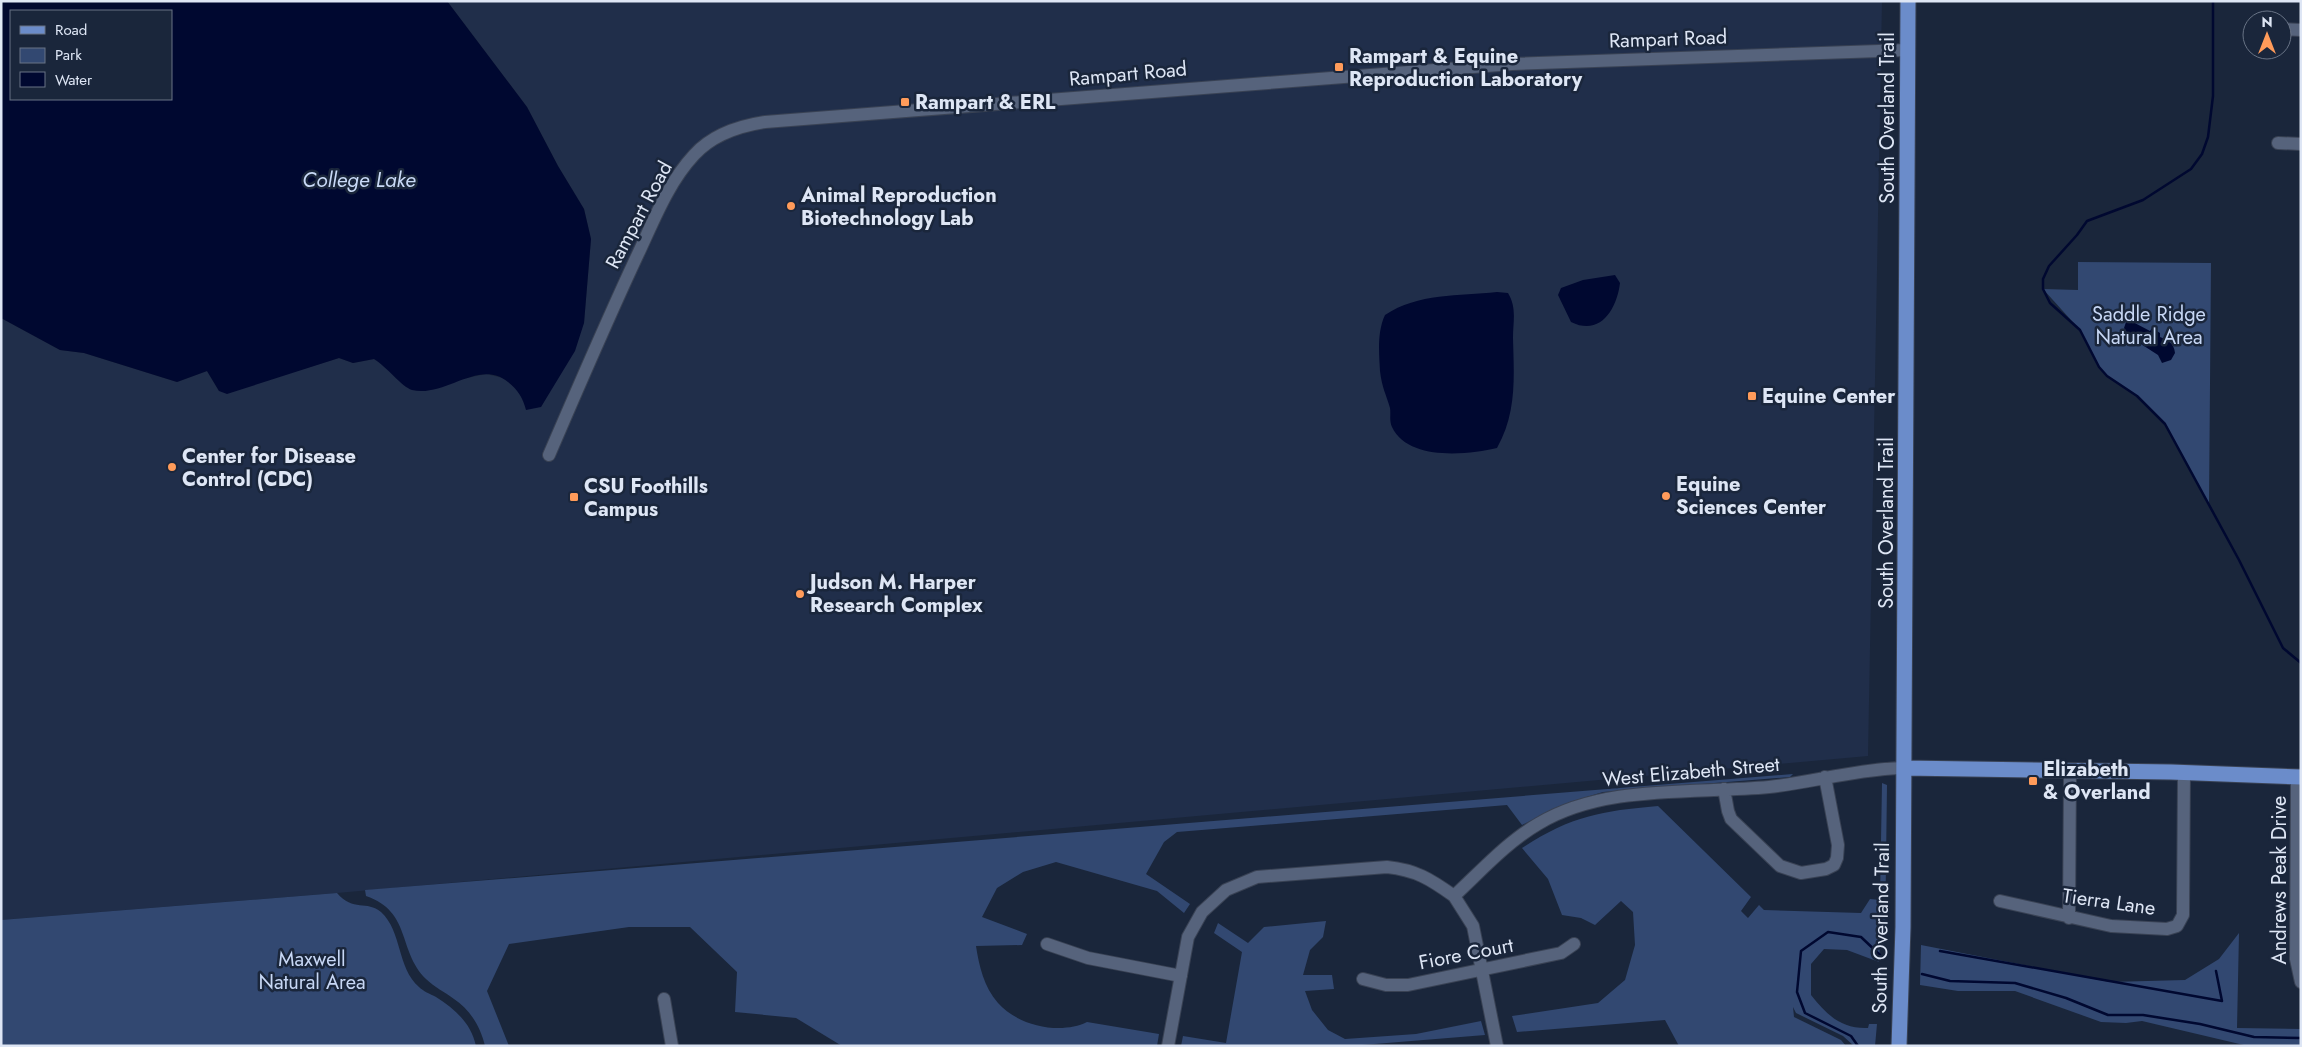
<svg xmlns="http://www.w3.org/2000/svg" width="2302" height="1047" viewBox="0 0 2302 1047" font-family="Jost,sans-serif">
<rect width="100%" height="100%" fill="#1a263b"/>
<path fill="#202e4a" d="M447 1H1882L1868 756 337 893 1 920V318L60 350 84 353 177 382 207 371 219 391 280 376 339 358 353 363 374 359 386 366 403 384 467 378 486 374 503 378 515 387 523 399 541 407 584 323 591 239 584 209 558 166 527 107Z"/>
<path fill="#324871" d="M2078 262 2211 263 2209 505 2165 424 2137 396 2107 376 2099 367 2080 330 2043 289 2078 290Z
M1793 774 1790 777 1603 792 1570 802 1522 825 1507 805 1177 832 1164 842 1146 874 1190 904 1184 913 1157 891 1056 862 1023 872 997 888 982 917 1027 934 1022 945 976 946C979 966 984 987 998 1003 1018 1026 1061 1035 1087 1022L1159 1034 1157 1046H842L796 1018 735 1012 737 972 690 927H629L509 944 487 991 509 1046H485C481 1028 470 1009 454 999 445 992 434 987 426 979 397 950 412 912 366 896L365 890Z
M1882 783 1887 785 1885 941 1880 943 1879 962 1847 950 1824 949 1811 964V995C1827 1015 1841 1029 1868 1028L1869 1024H1877L1875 1046H1854L1843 1036 1796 1013 1793 1007 1794 1017 1841 1040 1846 1046H1679L1665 1020 1517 1032 1512 1016 1598 1003 1625 980 1635 945 1633 912 1621 901 1595 925 1581 918 1562 915 1548 879 1522 848C1571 816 1601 811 1658 806L1751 897 1741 911 1748 918 1759 905 1764 910 1861 913 1870 899 1880 900Z
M337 893C353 912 367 900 381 912 402 931 397 968 419 987 423 991 430 994 436 997 455 1009 471 1023 476 1046H1V920Z
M1326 921 1323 937 1310 950 1303 975H1332L1334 989 1305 991 1312 1010 1328 1030 1345 1039 1416 1034 1481 1021 1485 1035 1350 1046H1181L1183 1036 1226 1043 1242 952 1214 933 1218 923 1248 943 1264 927Z
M2239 933 2237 1028 2301 1029V1046H2248L2142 1021 2126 1023 2101 1022 2015 991H1958L1920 985 1921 945 2110 982 2185 980 2219 959Z"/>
<path fill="#000830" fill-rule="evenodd" d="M1 1H447L527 107 558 166 584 209 591 239 584 323 575 351 541 407 526 410C523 398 518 390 508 382 479 358 445 398 412 390 402 387 386 366 374 359L353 363 339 358 227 394 219 391 207 371 177 382 84 353 60 350 1 318ZM11 11H171V99H11Z
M1615 275 1620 283C1617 308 1601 337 1571 322L1558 295 1561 288 1583 280Z
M1497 292 1508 293C1517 308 1513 321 1513 338 1514 377 1517 412 1497 448 1467 455 1408 461 1392 427 1389 421 1391 414 1390 408 1386 394 1382 388 1380 371 1379 353 1377 332 1385 315 1418 293 1459 296 1497 292Z
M2131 321 2150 331 2152 328 2160 333V337C2168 340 2174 343 2175 353L2171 360 2162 363 2158 355 2130 337 2124 328 2126 322Z"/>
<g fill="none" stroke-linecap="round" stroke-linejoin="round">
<path stroke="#000830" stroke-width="2.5" d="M2213 1V96L2208 137 2202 154 2191 169 2143 200 2087 221 2077 235 2049 266 2043 279V289L2050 303 2080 330 2099 367 2107 376 2137 396 2165 424 2239 560 2283 648 2301 663
M1940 951 2222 1001 2216 971
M1922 974 1950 981 2015 983 2066 998 2108 1015H2143L2200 1024 2254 1037 2301 1038
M1858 1046 1851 1036 1805 1013 1797 992 1801 951 1828 932 1861 937 1880 955"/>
<g stroke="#394254" stroke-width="14">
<path id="minor" d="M2282 29 2301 30
M2278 143 2301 144
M549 455C578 388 607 320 638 254 654 220 668 183 694 155 712 135 739 126 765 122L1512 64 1908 50
M2297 777 2296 959 2301 982
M1724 789 1728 811 1731 819 1780 866 1801 873 1826 869 1834 865 1837 858 1838 845 1825 777
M1454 896 1473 926 1497 1046
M2000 901 2111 926 2167 929 2177 926 2183 915 2184 772
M2069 918 2070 770
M1047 944 1088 958 1181 976
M1363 979 1386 985H1408L1561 953 1574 944
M664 999 672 1046
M1168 1046 1188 937 1202 912 1226 890 1257 877 1387 867C1416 870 1430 879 1454 896 1481 871 1507 842 1538 824 1604 784 1694 794 1769 787 1814 782 1858 769 1904 768"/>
</g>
<g stroke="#394254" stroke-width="17">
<path id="major" d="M1904 768 2171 772 2301 777
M1899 1046 1903 927 1908 1"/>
</g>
<use href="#minor" stroke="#56637c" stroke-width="12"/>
<use href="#major" stroke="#6b8cca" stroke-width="15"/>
</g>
<g fill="#ff9b5a" stroke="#1a263b" stroke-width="2">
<rect x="1334" y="62" width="10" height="10" rx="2.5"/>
<rect x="900" y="97" width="10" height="10" rx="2.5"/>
<circle cx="791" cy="206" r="5"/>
<rect x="1747" y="391" width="10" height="10" rx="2.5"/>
<circle cx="172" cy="467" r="5"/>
<circle cx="1666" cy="496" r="5"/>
<rect x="569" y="492" width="10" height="10" rx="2.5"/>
<circle cx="800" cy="594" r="5"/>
<rect x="2028" y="776" width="10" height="10" rx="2.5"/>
</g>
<g text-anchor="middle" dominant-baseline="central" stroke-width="5" stroke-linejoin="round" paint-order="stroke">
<g font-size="20" fill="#dee6f5" stroke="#1a263b">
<text transform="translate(1668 39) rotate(-2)">Rampart Road</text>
<text transform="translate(1128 74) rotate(-5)">Rampart Road</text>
<text transform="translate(1887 118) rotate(-90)">South Overland Trail</text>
<text transform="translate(639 215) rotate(-62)">Rampart Road</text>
<text transform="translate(1886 523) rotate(-90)">South Overland Trail</text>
<text transform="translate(1691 772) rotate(-5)">West Elizabeth Street</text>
<text transform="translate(2279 880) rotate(-90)">Andrews Peak Drive</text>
<text transform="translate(2109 902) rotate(8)">Tierra Lane</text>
<text transform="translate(1881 928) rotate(-89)">South Overland Trail</text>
<text transform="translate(1466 954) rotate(-11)">Fiore Court</text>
</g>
<g font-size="20" font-weight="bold" fill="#dee6f5" stroke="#1a263b" text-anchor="start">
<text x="1349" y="56">Rampart &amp; Equine<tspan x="1349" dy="23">Reproduction Laboratory</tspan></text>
<text x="915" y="102">Rampart &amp; ERL</text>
<text x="801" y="195">Animal Reproduction<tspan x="801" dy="23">Biotechnology Lab</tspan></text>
<text x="1762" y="396">Equine Center</text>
<text x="182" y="456">Center for Disease<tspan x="182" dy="23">Control (CDC)</tspan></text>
<text x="1676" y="484">Equine<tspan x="1676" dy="23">Sciences Center</tspan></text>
<text x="584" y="486">CSU Foothills<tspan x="584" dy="23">Campus</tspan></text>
<text x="810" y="582">Judson M. Harper<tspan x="810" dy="23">Research Complex</tspan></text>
<text x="2043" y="769">Elizabeth<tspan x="2043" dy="23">&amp; Overland</tspan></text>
</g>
<g font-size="20" fill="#c7d7f5" stroke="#1a263b">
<text x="2149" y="314">Saddle Ridge<tspan x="2149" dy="23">Natural Area</tspan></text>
<text x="312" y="959">Maxwell<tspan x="312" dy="23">Natural Area</tspan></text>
</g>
<g font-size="21" font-style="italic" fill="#c9daf7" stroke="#1a263b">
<text x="359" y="180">College Lake</text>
</g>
</g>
<rect width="2302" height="1047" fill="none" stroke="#dee6f5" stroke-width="5"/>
<rect x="10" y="10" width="162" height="90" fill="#1a263b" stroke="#687385"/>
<rect x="20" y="26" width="25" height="8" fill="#6b8cca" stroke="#687385"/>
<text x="55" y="35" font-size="15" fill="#dee6f5">Road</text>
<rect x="20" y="48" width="25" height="15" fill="#324871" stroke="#687385"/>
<text x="55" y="60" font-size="15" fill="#dee6f5">Park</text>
<rect x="20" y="72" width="25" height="15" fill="#000830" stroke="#687385"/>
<text x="55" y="85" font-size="15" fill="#dee6f5">Water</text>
<g transform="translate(2267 35)"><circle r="24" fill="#1a263b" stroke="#687385"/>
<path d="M0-4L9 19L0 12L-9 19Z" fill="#ff9b5a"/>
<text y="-8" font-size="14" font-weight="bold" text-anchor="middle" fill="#dee6f5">N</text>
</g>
</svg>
